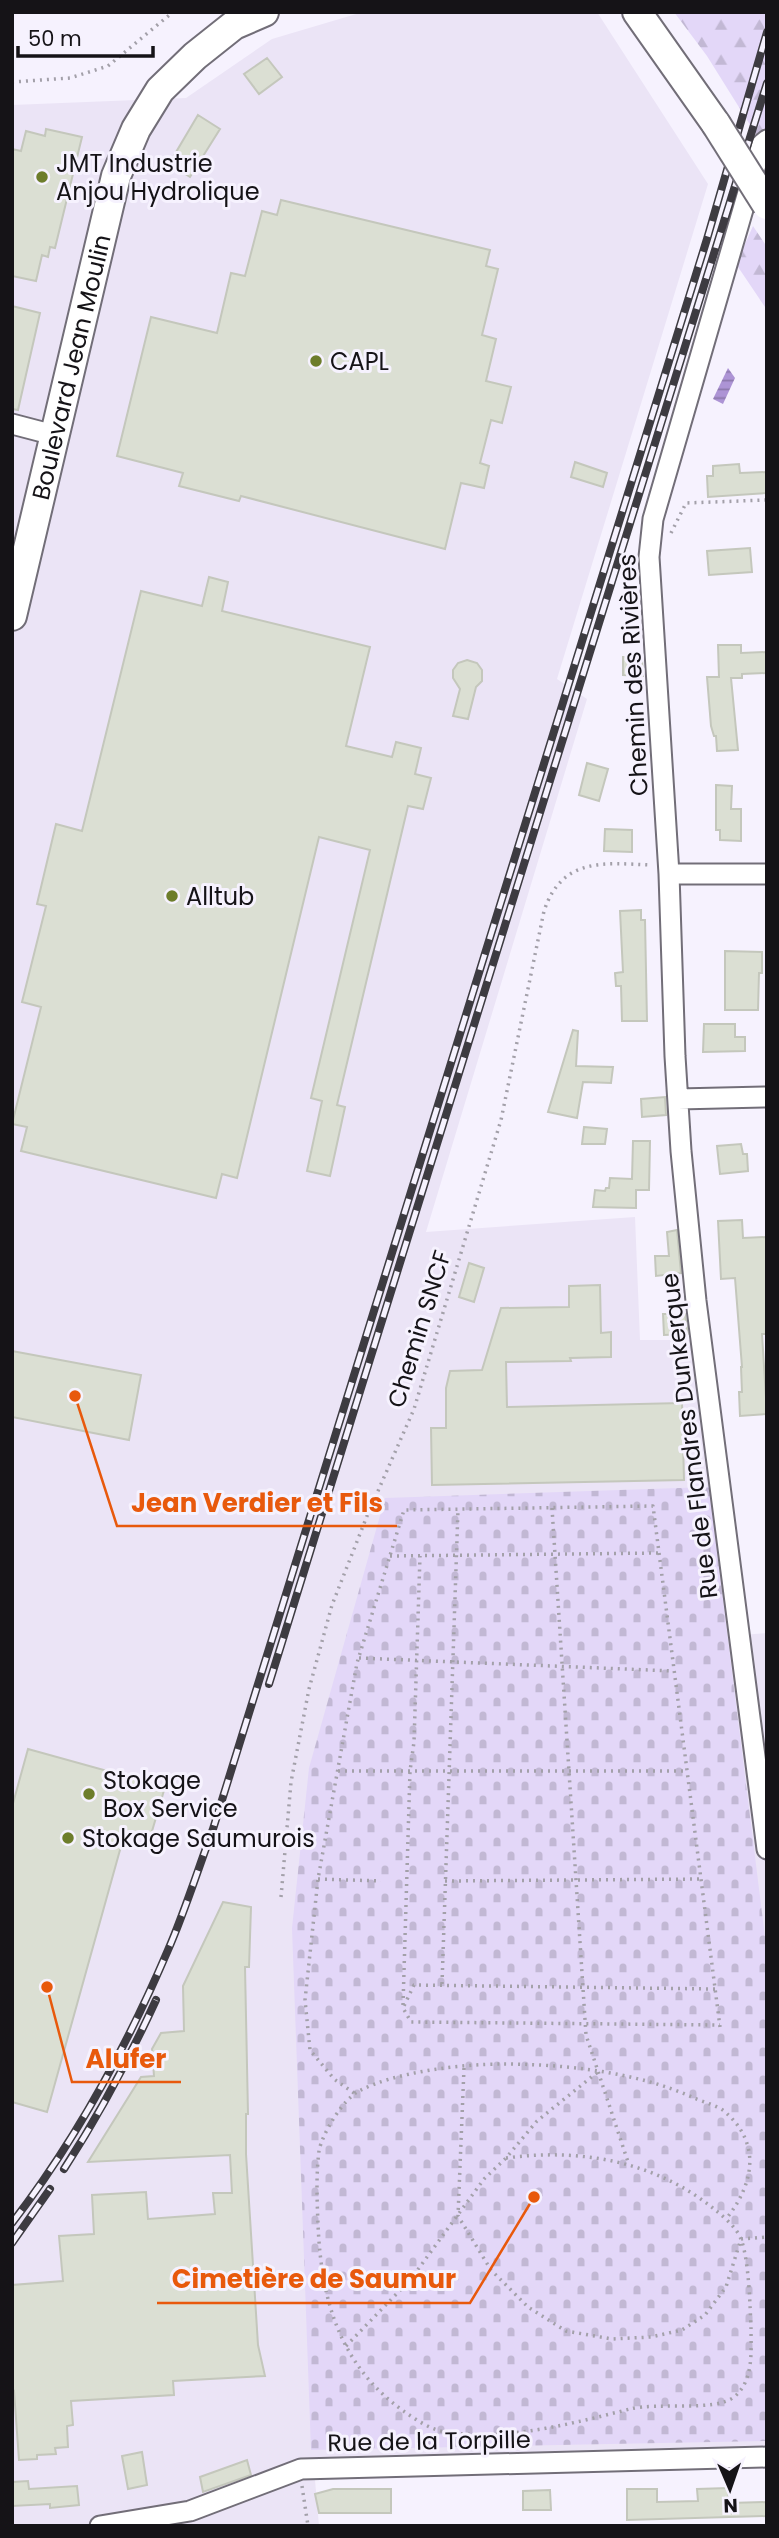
<svg xmlns="http://www.w3.org/2000/svg" width="779" height="2538" viewBox="0 0 779 2538" font-family="Poppins,sans-serif">
<defs>
<pattern id="forest-firs" width="22" height="20" patternUnits="userSpaceOnUse" patternTransform="scale(1.75)"><rect width="22" height="20" fill="#e3d7f8"/><path d="M5 1l3.5 6h-7zM16 11l3.5 6h-7z" fill="#c2b8d4"/></pattern>
<pattern id="cemetery-stones" width="16" height="16" patternUnits="userSpaceOnUse" patternTransform="scale(1.75)"><rect width="16" height="16" fill="#e3d7f8"/><path d="M2 7V4a2 2 0 0 1 4 0v3zM10 15v-3a2 2 0 0 1 4 0v3z" fill="#c2b8d4"/></pattern>
<pattern id="water-rules" width="6" height="5" patternUnits="userSpaceOnUse" patternTransform="scale(1.75)"><rect width="6" height="5" fill="#ad94d5"/><path d="M0 2.5h6" fill="none" stroke="#8c78ac"/></pattern>
</defs>
<rect width="100%" height="100%" fill="#f6f2fe"/>
<path fill="#ebe4f6" d="M363 12H597L708 184 557 679 587 699 426 1232 635 1217 640 1340H695L730 1636 767 1633V2467L315 2480 319 2526H12V105L186 98 272 39Z"/>
<path fill="url(#forest-firs)" d="M674 12H767V152L707 56Z
M753 226 767 247V310L736 264Z"/>
<path fill="url(#cemetery-stones)" d="M709 1487 767 1953V2441L311 2450 292 1928 309 1768 385 1498Z"/>
<path fill="url(#water-rules)" d="M728 368 735 378 723 404 713 399Z"/>
<path fill="#dbdfd3" stroke="#c4c7bc" stroke-width="2" d="M267 58 282 77 259 94 244 74Z
M198 115 220 129 190 177 169 164Z
M46 129 82 137 55 248 50 247 48 257 42 255 36 281 12 276V149L21 151 26 131 45 136Z
M281 200 490 250 486 266 498 269 482 335 496 339 486 381 511 387 502 423 491 420 480 463 489 466 484 488 461 483 445 549 241 496 239 501 179 486 183 473 117 456 151 317 217 333 231 273 245 276 262 211 277 215Z
M12 306 40 313 18 410 12 409Z
M575 462 607 473 603 487 571 477Z
M739 464 740 473 767 472V493L708 497 707 476H713V466Z
M750 548 752 572 709 575 707 551Z
M209 577 228 582 222 611 370 647 346 746 392 757 396 742 421 748 415 774 431 778 423 809 408 806 337 1105 345 1107 330 1176 307 1171 322 1101 311 1098 370 850 319 837 237 1178 222 1174 216 1198 21 1151 27 1127 12 1124 41 1007 22 1002 46 906 37 904 56 824 82 831 141 591 202 606Z
M718 645H741V653L767 652V673L742 674V678H731L738 750 717 751 716 736H714L711 726 707 677H719Z
M623 657 642 659 643 676 623 675Z
M467 660 477 663 482 670V681L476 687 468 719 453 716 460 689 453 678V670L458 663Z
M587 763 608 769 599 801 579 795Z
M716 785 732 786 731 809H741V841L720 840V830H716Z
M605 829 632 830V852L604 851Z
M641 910V920H645L647 1021H622L621 986H616L615 973 623 972 620 911Z
M725 951 762 952V973H759L758 1010H725Z
M704 1024H735V1037H745V1051L703 1052Z
M573 1030 578 1031 576 1066 613 1067 611 1083 583 1082 577 1118 548 1112Z
M665 1097 666 1115 642 1117 641 1099Z
M584 1127 607 1129 605 1144H582Z
M633 1141H650L649 1190H636V1208L593 1207 595 1190 605 1191 606 1188H609L610 1178 632 1179Z
M741 1144 743 1154H747L748 1171 720 1174 717 1146Z
M742 1220 743 1238 766 1237 767 1244V1334H762L767 1414 740 1416 739 1392H742L741 1367H742L735 1278 721 1279 718 1221Z
M677 1230 681 1273 656 1276 655 1256H669L667 1232Z
M469 1263 484 1268 474 1302 459 1297Z
M600 1285 601 1333 611 1332V1357L570 1358 571 1361 506 1362 507 1407 682 1403 684 1480 432 1485 431 1428H446V1388L450 1371 482 1370 501 1308 569 1307V1286Z
M663 1314H685L688 1334 664 1335Z
M12 1351 141 1375 129 1440 12 1417Z
M28 1749 165 1787 150 1838 125 1832 47 2112 12 2102V1807Z
M223 1902 251 1907 249 1967H245L248 2114H246V2154L258 2345 265 2376 173 2381 174 2395 71 2401 73 2425 67 2426 68 2447 55 2448 56 2454 37 2455V2459L19 2460 14 2391 12 2392V2285L63 2281 59 2236 94 2234 92 2195 146 2192 148 2219 215 2214 213 2193H232L230 2155 88 2162 141 2077 154 2076 152 2049 161 2033 184 2031 183 1986Z
M142 2452 147 2485 128 2489 122 2456Z
M247 2460 251 2475 203 2492 200 2477Z
M28 2481 29 2489 77 2486 79 2505 50 2508V2504L12 2506V2482Z
M728 2488 729 2503 767 2502V2516L627 2520V2489H657V2502L698 2501 697 2489Z
M333 2489H391V2513H319L315 2494Z
M550 2490 551 2510H523V2491Z"/>
<g fill="none" stroke-linecap="round" stroke-linejoin="round">
<g stroke="#726e78" stroke-width="23">
<path id="street" d="M767 140 762 144 653 519 649 557 669 874 675 1056 681 1151 696 1301 767 1849
M12 424 54 435
M669 874H767
M678 1099 767 1097
M100 2526 190 2511 301 2469 767 2457"/>
</g>
<g stroke="#726e78" stroke-width="32">
<g id="secondary">
<path d="M637 12 716 124"/>
<path id="s1" d="M12 616 116 176 136 129 160 90 195 56 234 25 264 12"/>
</g>
</g>
<path stroke="#a3a0a9" stroke-width="3.5" stroke-dasharray="2 5" stroke-linecap="butt" d="M12 82 70 78 108 66 173 12
M671 533 686 503 767 500
M552 1508 586 2035 629 2165
M390 1556 659 1553
M359 1658 673 1671
M338 1771H686
M318 1879 381 1881
M445 1881 701 1879
M281 1897 291 1782 309 1689 332 1605 367 1516 414 1409 501 1120 544 911C562 857 604 863 651 865
M442 1984 458 1509
M715 1989 414 1985 403 2008 411 2022 720 2025
M403 2005 410 1771 414 1742 420 1556
M464 2068 458 2216 491 2270 528 2307 566 2331 612 2339 651 2337 682 2330 705 2315 726 2287 741 2239 767 2237
M354 2093 334 2079 310 2050 305 2000 318 1879 357 1663 404 1510 653 1506 720 2027
M506 2158C580 2148 655 2161 714 2209 724 2217 736 2227 741 2239 749 2260 750 2306 751 2328 751 2351 754 2381 734 2397 715 2412 657 2402 630 2409 570 2424 508 2441 445 2432 429 2429 415 2419 402 2410 339 2364 321 2299 318 2224 317 2200 316 2175 319 2151 322 2134 343 2099 359 2091 395 2072 461 2064 502 2064 564 2064 638 2072 694 2098 703 2102 716 2105 724 2111 762 2143 754 2184 726 2219
M346 2346 411 2279 484 2179 506 2158 537 2121 599 2071
M302 2486 308 2526"/>
<use href="#street" stroke="#fff" stroke-width="19"/>
<use href="#secondary" stroke="#fff" stroke-width="28"/>
<g stroke="#3d3b41" stroke-width="8">
<path id="rail" d="M269 1684 767 83
M64 2169C99 2115 129 2059 156 2000
M12 2223C76 2140 127 2046 168 1950 185 1911 198 1869 213 1829L707 239 767 32
M12 2243 50 2189"/>
</g>
<use href="#rail" stroke="#f6f2fe" stroke-width="5" stroke-dasharray="16" stroke-linecap="butt"/>
<g stroke="#726e78" stroke-width="32" stroke-linecap="butt">
<path id="secondary-bridge" d="M716 124 767 205"/>
</g>
<use href="#secondary-bridge" stroke="#fff" stroke-width="28"/>
</g>
<g fill="#6d7d2b" stroke="#f6f2fe" stroke-width="2.5">
<circle cx="42" cy="177" r="7"/>
<circle cx="316" cy="361" r="7"/>
<circle cx="172" cy="896" r="7"/>
<circle cx="89" cy="1794" r="7"/>
<circle cx="68" cy="1838" r="7"/>
</g>
<g text-anchor="middle" dominant-baseline="central" stroke-width="6" stroke-linejoin="round" paint-order="stroke">
<g font-size="24" fill="#151317" stroke="#f6f2fe" text-anchor="start">
<text x="56" y="163">JMT Industrie<tspan x="56" dy="28">Anjou Hydrolique</tspan></text>
<text x="330" y="361">CAPL</text>
<text x="186" y="896">Alltub</text>
<text x="103" y="1780">Stokage<tspan x="103" dy="28">Box Service</tspan></text>
<text x="82" y="1838">Stokage Saumurois</text>
</g>
<g font-size="24" fill="#151317" stroke="#f6f2fe">
<text stroke="none"><textPath href="#s1" startOffset="256">Boulevard Jean Moulin</textPath></text>
<text transform="translate(633 675) rotate(-93)">Chemin des Rivières</text>
<text transform="translate(419 1329) rotate(-73)">Chemin SNCF</text>
<text transform="translate(689 1436) rotate(-97)">Rue de Flandres Dunkerque</text>
<text transform="translate(429 2441) rotate(-1)">Rue de la Torpille</text>
</g>
</g>
<path fill="none" stroke="#e8590c" stroke-width="2.5" d="M75 1396L117 1526H397M47 1987L72 2082H181M534 2197L470 2303H157"/>
<g fill="#e8590c" stroke="#f6f2fe" stroke-width="2.5">
<circle cx="75" cy="1396" r="7"/>
<circle cx="47" cy="1987" r="7"/>
<circle cx="534" cy="2197" r="7"/>
</g>
<g font-size="26" text-anchor="middle" font-weight="bold" fill="#e8590c" stroke="#f6f2fe" stroke-width="6" stroke-linejoin="round" paint-order="stroke">
<text x="257" y="1512">Jean Verdier et Fils</text>
<text x="126" y="2068">Alufer</text>
<text x="314" y="2288">Cimetière de Saumur</text>
</g>
<rect width="779" height="2538" fill="none" stroke="#151317" stroke-width="28"/>
<g transform="translate(730 2489) rotate(178)" stroke="#f6f2fe" stroke-width="5" paint-order="stroke">
<path d="M0-5L12 26L0 18L-12 26Z" fill="#151317"/>
<text y="-10" font-size="19" font-weight="bold" text-anchor="middle" fill="#151317">N</text>
</g>
<path d="M18 46v10h135v-10" fill="none" stroke="#151317" stroke-width="3.5"/>
<text x="28" y="46" font-size="21" fill="#151317" stroke="#f6f2fe" stroke-width="5" paint-order="stroke">50 m</text>
</svg>
